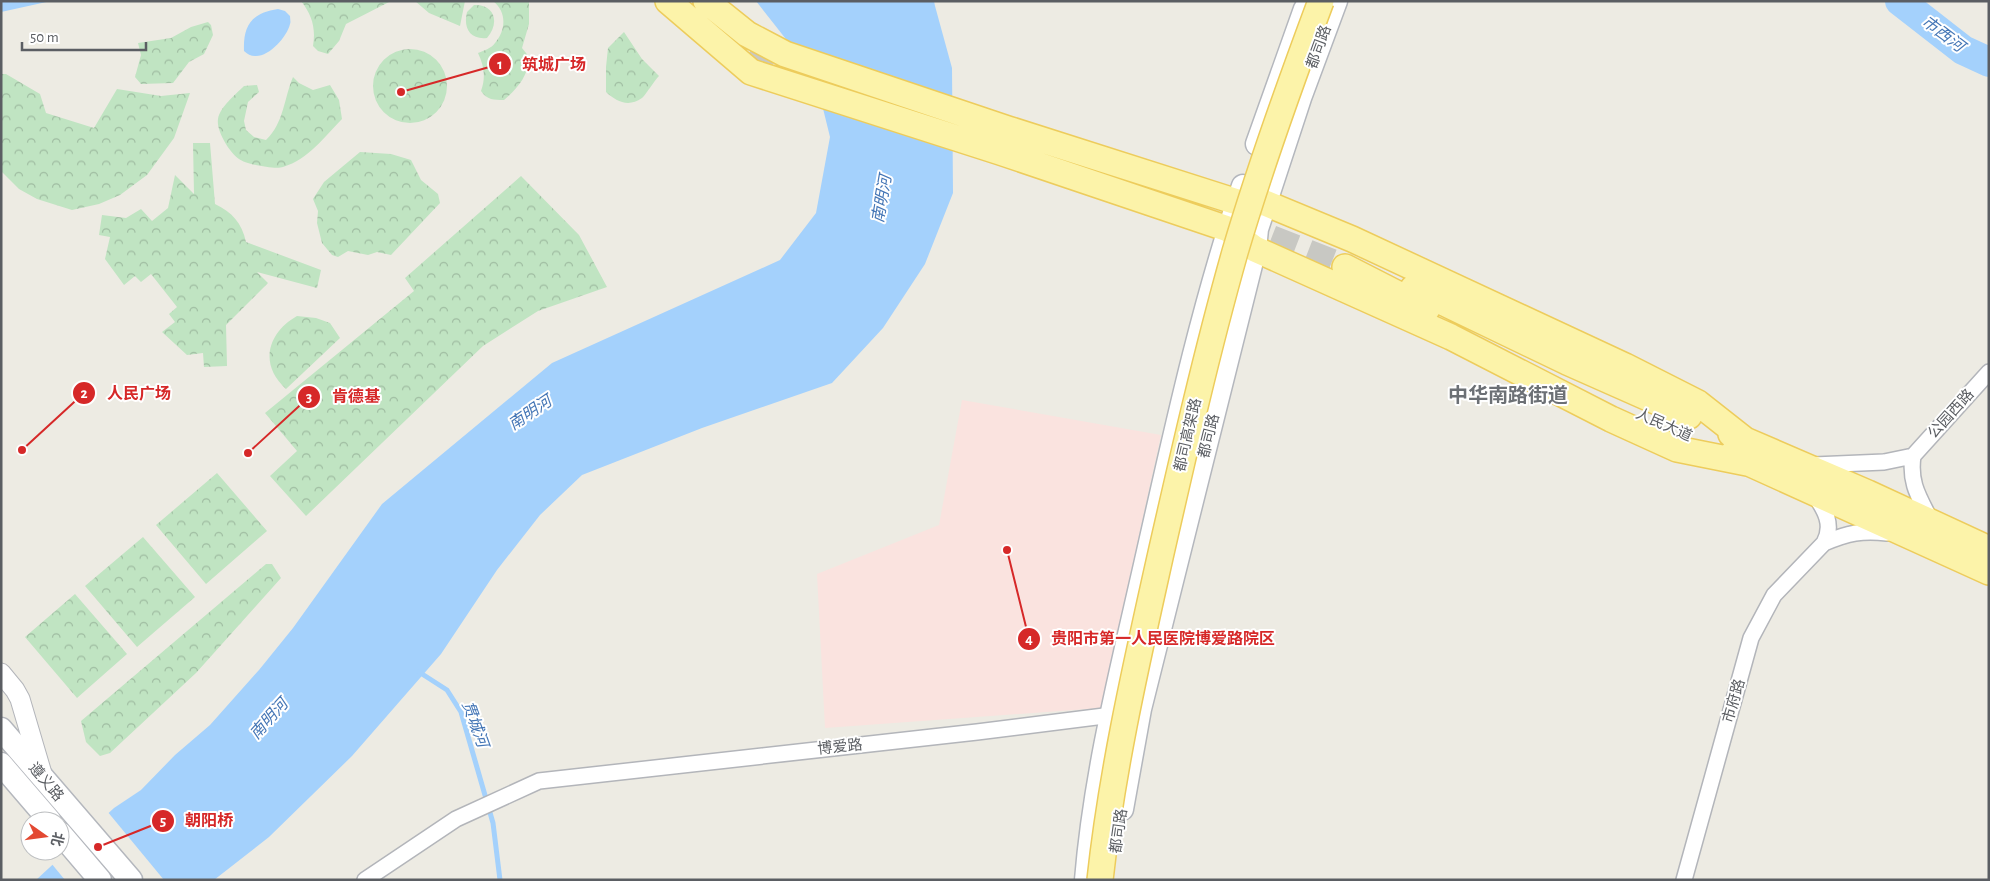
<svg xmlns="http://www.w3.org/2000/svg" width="1990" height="881" viewBox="0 0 1990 881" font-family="'Alegreya Sans','Noto Sans SC',sans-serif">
<defs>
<pattern id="forest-crowns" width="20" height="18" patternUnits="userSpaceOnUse" patternTransform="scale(1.25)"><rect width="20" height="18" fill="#c0e4c2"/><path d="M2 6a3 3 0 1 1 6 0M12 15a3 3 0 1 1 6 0" fill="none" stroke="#9fbca1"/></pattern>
</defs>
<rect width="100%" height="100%" fill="#edebe3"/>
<path fill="#fae3df" d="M962 400 1161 435 1101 708 825 728 817 574 939 525Z"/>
<path fill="url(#forest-crowns)" d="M301 1H391L346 24 339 41 328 54 318 51 313 46C316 28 312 15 301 1Z
M415 1H465L460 26 429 13Z
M493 1H529V24L522 48 530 58C527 77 518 88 504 100 494 100 487 100 481 91 486 77 484 66 478 53 483 51 492 48 495 43 506 30 507 12 493 1Z
M474 5C495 4 500 23 487 38 470 40 463 28 467 12Z
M208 22 211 25 213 35 204 54 189 62 173 83 141 84 135 77 141 55 138 43 171 38 191 27Z
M624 32 642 59 659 76C654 81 645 96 642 98 628 108 616 101 606 92V67L608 48Z
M373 86a37 37 0 1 1 74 0a37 37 0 1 1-74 0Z
M1 74H6L40 94 46 113 94 128 117 89 161 96 190 93 174 138 147 175 120 195 99 204 72 210 37 199 19 189 1 171Z
M293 77 299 83 313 90 330 85 339 100 342 119C324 137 309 159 283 167 276 170 245 164 239 159 230 153 216 131 218 119 220 107 235 95 244 86L257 85 259 92 248 102 244 121 246 130 254 137 266 140C284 123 284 98 293 77Z
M193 143H210L215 204C232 212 242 223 246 242L321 270 317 288 257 272 268 283 226 325 227 366 204 367 203 353 187 355 162 332 175 322 169 314 177 307 151 274 141 282 135 276 124 285 105 259 110 237 99 235 102 215 126 218 141 209 152 221 168 208 175 175 194 194Z
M360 152 391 154 411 160 421 180 438 194 440 203 391 255 377 252 368 255 348 251 338 257 332 255 322 243 317 223 318 211 313 199 324 182Z
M521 176 579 235 607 287 538 311 483 346 306 516 270 476 297 451 265 413 414 291 405 278Z
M297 316 316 318 330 323 340 338 286 389C259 365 267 333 297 316Z
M217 473 267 531 206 584 156 525Z
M143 537 195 597 137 647 85 586Z
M266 564H272L281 578 196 673 110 753 100 756 86 742 81 721Z
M75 594 127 654 77 698 25 637Z"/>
<path fill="#a4d1fc" d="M1 1H51L1 12Z
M756 1H934L935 6 952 68 953 193 925 264 883 328 832 383 702 428 582 475 540 515 497 570 441 654 352 756 269 837 214 880H36L114 808 141 790 175 755 210 725 259 670 293 628 382 504 552 363 780 260 816 213 830 137 815 76Z
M278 9 285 11 290 16C290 19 291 22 290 24 287 37 269 57 255 56 251 56 247 54 244 51 243 26 251 13 278 9Z"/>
<path fill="#edebe3" d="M107 811 164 880H65L51 863Z"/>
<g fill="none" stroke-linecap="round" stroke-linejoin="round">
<path stroke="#a4d1fc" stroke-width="5" d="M419 672 447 690 461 712 493 823 500 880"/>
<path stroke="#a4d1fc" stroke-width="30" d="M1900 1 1963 50 1989 62"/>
<path stroke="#c8c8c3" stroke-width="26" stroke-dasharray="26 13" stroke-linecap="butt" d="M717 31C744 50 774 70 807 80
M1235 224 1345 267"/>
<g stroke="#b3b5ba" stroke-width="18">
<path id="minor" d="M1913 456 1989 372
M1814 465 1884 462 1913 456C1909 483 1919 497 1931 521
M1814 494C1825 510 1834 525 1824 543 1848 533 1862 530 1887 533
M365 880 456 819 539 781 977 732 1120 714
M1684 880 1751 638 1774 595 1824 543"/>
</g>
<g stroke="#b3b5ba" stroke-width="21">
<path id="tertiary" d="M1 673 15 690 20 699 43 777"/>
</g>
<g stroke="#b4b7bd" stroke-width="25">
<path id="secondary" d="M1257 144 1305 9
M1 729 131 880
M1 764 50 821
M1122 809 1140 709 1255 249 1257 229 1300 98 1336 1
M60 833 100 880
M1086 880C1095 770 1123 663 1147 556 1175 432 1202 307 1243 186"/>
</g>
<g stroke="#edcc5c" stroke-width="28">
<path id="primary" d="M668 1 751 72 1000 152 1228 229 1255 249 1451 337 1611 419 1677 449 1747 463
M706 1 747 34 785 54 1008 129 1237 202 1265 203 1352 239 1625 366 1698 403 1745 440
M1345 267 1427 309
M1413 288 1567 362 1689 416
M1731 434 1868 493 1989 549
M1731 455 1989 572"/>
</g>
<use href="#minor" stroke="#fff" stroke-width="15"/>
<use href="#tertiary" stroke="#fff" stroke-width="19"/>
<use href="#secondary" stroke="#fff" stroke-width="22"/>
<use href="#primary" stroke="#fcf3a9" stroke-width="25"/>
<g stroke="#edcc5c" stroke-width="28" stroke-linecap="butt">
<path id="primary-bridge" d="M1100 880C1112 769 1137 661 1161 553 1184 452 1207 351 1235 252 1260 167 1290 84 1321 1"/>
</g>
<use href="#primary-bridge" stroke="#fcf3a9" stroke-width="25"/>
</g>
<g text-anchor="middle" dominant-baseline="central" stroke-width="4" stroke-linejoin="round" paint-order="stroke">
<g font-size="15" fill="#5b5e63" stroke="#fff">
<text transform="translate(1319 47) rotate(-70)">都司路</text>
<text transform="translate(1951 414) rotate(-48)">公园西路</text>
<text transform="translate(1664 425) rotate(24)">人民大道</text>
<text transform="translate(1188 435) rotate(-77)">都司高架路</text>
<text transform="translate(1209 436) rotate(-76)">都司路</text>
<text transform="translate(1734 701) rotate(-74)">市府路</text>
<text transform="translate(840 747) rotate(-6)">博爱路</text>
<text transform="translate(46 782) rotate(50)">遵义路</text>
<text transform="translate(1119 831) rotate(-82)">都司路</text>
</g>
<g font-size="16" font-style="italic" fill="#4476b6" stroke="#fff">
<text transform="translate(1943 34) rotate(37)">市西河</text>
<text transform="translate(882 199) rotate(-80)">南明河</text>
<text transform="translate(530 413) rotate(-34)">南明河</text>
<text transform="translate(269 719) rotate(-48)">南明河</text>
<text transform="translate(475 724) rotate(70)">贯城河</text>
</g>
<g font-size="20" font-weight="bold" fill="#6c7075" stroke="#fff">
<text x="1508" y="396">中华南路街道</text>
</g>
</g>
<path fill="none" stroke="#d62828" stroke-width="2" d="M401 92L500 64M22 450L84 393M248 453L309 397M1007 550L1029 639M98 847L163 821"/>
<g fill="#d62828" stroke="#fff" stroke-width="2">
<circle cx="401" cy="92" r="5"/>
<circle cx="22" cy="450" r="5"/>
<circle cx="248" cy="453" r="5"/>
<circle cx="1007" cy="550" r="5"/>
<circle cx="98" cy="847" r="5"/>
<circle cx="500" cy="64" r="12"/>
<circle cx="84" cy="393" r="12"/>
<circle cx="309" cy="397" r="12"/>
<circle cx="1029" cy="639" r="12"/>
<circle cx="163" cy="821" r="12"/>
</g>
<g font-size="15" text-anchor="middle" font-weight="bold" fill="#fff">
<text x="500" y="69">1</text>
<text x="84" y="398">2</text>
<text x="309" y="402">3</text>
<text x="1029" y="644">4</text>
<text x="163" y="826">5</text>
</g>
<g font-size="16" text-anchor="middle" font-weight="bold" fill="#d62828" stroke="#fff" stroke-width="4" stroke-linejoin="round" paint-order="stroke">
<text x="554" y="70">筑城广场</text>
<text x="139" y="399">人民广场</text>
<text x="356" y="402">肯德基</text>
<text x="1163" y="644">贵阳市第一人民医院博爱路院区</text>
<text x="209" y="826">朝阳桥</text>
</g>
<rect width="1990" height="881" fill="none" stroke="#5b5e63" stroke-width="5"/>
<g transform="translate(45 836) rotate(104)"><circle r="24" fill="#ffffff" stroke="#bdbfc1"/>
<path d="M0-4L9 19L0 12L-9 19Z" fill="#e34932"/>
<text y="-8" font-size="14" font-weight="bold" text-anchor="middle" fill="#5b5e63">北</text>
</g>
<path d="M22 42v8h124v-8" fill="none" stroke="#5b5e63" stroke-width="2.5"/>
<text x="30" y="42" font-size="15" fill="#5b5e63" stroke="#ffffff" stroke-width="4" paint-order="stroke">50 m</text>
</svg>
